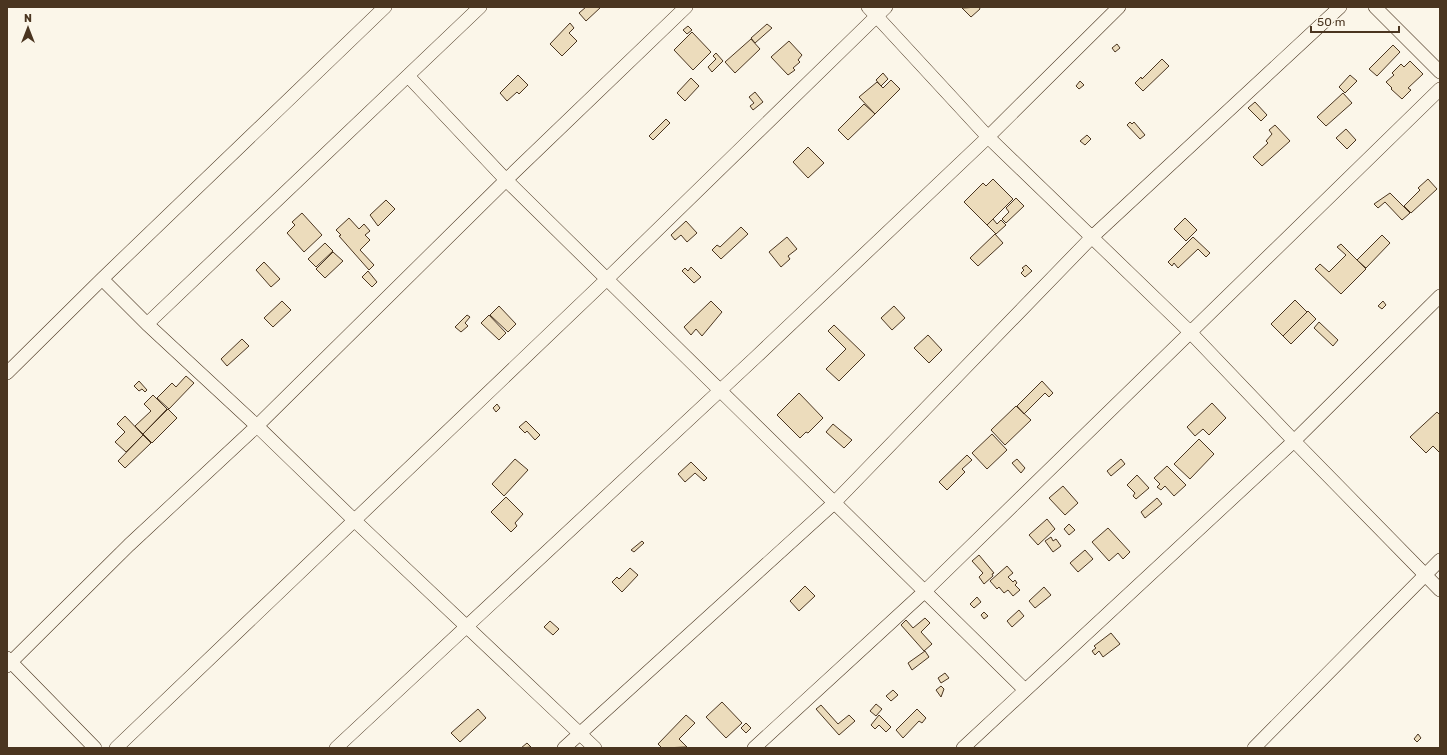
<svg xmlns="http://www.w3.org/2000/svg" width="1447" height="755" viewBox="0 0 1447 755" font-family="Rubik,sans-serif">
<rect width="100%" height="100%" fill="#fbf6e9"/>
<path fill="#ecdcbc" stroke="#4a3520" d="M586 7H601L586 21 579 13Z
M979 7 980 9 971 17 962 8Z
M570 23 574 28 569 33 577 41 562 56 550 44Z
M767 24 772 28 755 43 751 38Z
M688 26 692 30 687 34 683 30Z
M692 32 711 52 693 70 674 50Z
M751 39 760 49 735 73 725 62Z
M789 41 802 55 798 60 800 62 793 68 795 70 788 75 771 57Z
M1117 44 1120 48 1115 52 1112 48Z
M1393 45 1400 52 1377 76 1369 69Z
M716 53 723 61 712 72 708 67 716 59 713 56Z
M1162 59 1169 66 1143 91 1135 83 1141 77 1142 79Z
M1410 61 1423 74 1408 88 1411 90 1402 99 1391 89 1392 88 1386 82 1394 75 1392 73 1401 64 1404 67Z
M883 73 888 79 881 86 876 80Z
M518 75 528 85 519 94 517 92 507 101 500 93Z
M1350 75 1357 81 1345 93 1339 87Z
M691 78 699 86 685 101 677 93Z
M891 80 900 89 875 114 859 97 877 82 883 88Z
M1080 81 1084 85 1079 89 1076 86Z
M755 92 763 102 753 110 750 106 754 103 749 97Z
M1343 93 1352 103 1326 126 1317 117Z
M1255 102 1267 115 1261 121 1248 108Z
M864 104 875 114 848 140 838 130Z
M666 119 670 123 653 140 649 136Z
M1130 122 1132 124 1134 122 1145 135 1140 139 1127 125Z
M1275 125 1290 141 1262 166 1253 157 1268 143 1266 141 1272 134 1269 130Z
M1346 129 1356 140 1347 149 1336 138Z
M1087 135 1091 139 1085 145 1080 141Z
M808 147 824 163 808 178 793 162Z
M993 179 1013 199 987 225 964 202 983 183 986 186Z
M1428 179 1437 189 1411 213 1404 206 1420 190 1418 188Z
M1390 193 1410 213 1402 220 1385 202 1378 208 1374 204Z
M1016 198 1024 206 1006 223 1002 219 1009 212 1006 208Z
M386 200 395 209 378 226 370 215Z
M302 213 322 235 304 252 287 233 295 225 292 222Z
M349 218 359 229 364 224 370 231 365 235 370 240 360 250 374 265 369 270 339 236 341 235 336 230Z
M1185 218 1197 230 1186 241 1174 229Z
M993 219 997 224 1001 220 1006 225 996 234 987 225Z
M686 221 697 233 687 242 681 235 675 240 671 235Z
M741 227 748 234 721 259 712 250 717 245 720 247Z
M995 234 1003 243 978 266 970 258Z
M1382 235 1390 243 1366 268 1357 260Z
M787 237 797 249 788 256 790 259 781 267 769 252Z
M1193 237 1210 253 1206 257 1198 249 1178 268 1174 263 1172 266 1168 262Z
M325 243 333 251 316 267 308 259Z
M1341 244 1366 269 1341 294 1315 269 1320 264 1329 272 1346 255 1337 247Z
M333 252 343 261 325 278 316 269Z
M264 262 280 279 271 287 256 270Z
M1026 265 1032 271 1025 277 1021 273 1024 270 1022 268Z
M691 267 701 277 694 283 682 271 685 268 688 271Z
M368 271 377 282 372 287 362 277Z
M1295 300 1307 312 1283 336 1271 324Z
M282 301 291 310 273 327 264 318Z
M711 301 722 312 702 336 696 329 691 335 684 327Z
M1383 301 1386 305 1382 309 1378 306Z
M499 306 516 324 508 332 490 315Z
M894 306 905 318 892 330 881 318Z
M1308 311 1316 319 1291 344 1283 336Z
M467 315 470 317 465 323 468 326 461 332 455 327Z
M489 315 506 333 499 340 481 323Z
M1319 322 1338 340 1333 346 1314 328Z
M834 325 865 355 839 381 826 369 846 349 828 331Z
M928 335 942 350 929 363 914 348Z
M242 339 249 346 227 366 221 359Z
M186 376 194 383 169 409 157 398 172 383 176 387Z
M139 381 147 390 145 392 142 389 139 391 134 386Z
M1042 381 1053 393 1049 397 1045 393 1024 414 1017 406Z
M799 393 823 418 808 433 806 432 800 438 777 415Z
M153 395 167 409 143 434 135 426 151 411 144 404Z
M1212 403 1226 418 1209 435 1203 429 1195 436 1187 427Z
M497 404 500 408 496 412 493 408Z
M1016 406 1031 420 1005 445 991 430Z
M168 409 177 418 152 443 143 434Z
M1437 412 1440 415V453L1433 446 1426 453 1410 437Z
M125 416 143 435 126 452 115 442 125 432 117 424Z
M526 421 540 435 535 440 527 431 525 433 519 427Z
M833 424 852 440 844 448 826 432Z
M992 434 1007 450 987 469 972 453Z
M143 435 151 443 125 468 118 461Z
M1199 439 1214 454 1190 479 1174 464Z
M967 455 972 460 962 469 965 472 947 490 939 482Z
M515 459 528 470 504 496 492 484Z
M1017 459 1025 468 1021 473 1012 463Z
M1121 459 1125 464 1111 476 1107 471Z
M691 462 707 478 704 481 695 473 685 482 678 474Z
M1167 466 1186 485 1174 496 1165 486 1161 490 1157 487 1160 484 1154 478Z
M1137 475 1149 488 1136 499 1133 496 1135 493 1127 485Z
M1063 486 1078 503 1065 515 1049 498Z
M506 497 523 514 515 523 517 526 511 532 491 512Z
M1157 498 1162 504 1145 518 1141 512Z
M1047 519 1055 529 1038 545 1029 535Z
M1069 524 1075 530 1069 535 1064 529Z
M1108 528 1130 552 1123 559 1118 553 1109 561 1092 542Z
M1051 537 1053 541 1056 539 1061 546 1053 552 1045 541Z
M642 541 644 543 634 552 631 550Z
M1085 550 1093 559 1078 572 1070 563Z
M979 555 994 573 992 574 993 576 984 584 979 577 983 573 972 561Z
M1007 566 1013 573 1008 577 1013 582 1015 580 1017 583 1015 585 1020 590 1013 596 1008 590 1004 593 999 587 997 589 990 581Z
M630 568 638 575 622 592 612 582 617 577 619 579Z
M805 586 815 596 799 611 790 601Z
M1044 587 1051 595 1035 608 1029 601Z
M977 597 981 602 974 608 970 604Z
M1019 610 1024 616 1012 627 1007 621Z
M984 612 988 616 984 619 981 615Z
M925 618 930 623 921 632 932 644 924 651 901 625 906 620 913 628Z
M550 621 559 629 553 635 544 627Z
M1111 633 1120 644 1103 657 1099 651 1095 655 1092 651 1096 648 1094 646Z
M925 651 929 657 912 670 908 663Z
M945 673 949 678 941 683 938 678Z
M941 686 944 689 941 697 936 690Z
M893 690 898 695 891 701 886 696Z
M722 702 742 723 726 738 706 717Z
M876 704 882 709 876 716 870 711Z
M821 705 838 724 849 715 855 721 839 735 816 709Z
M478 709 486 718 460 742 451 733Z
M917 709 926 718 922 723 919 721 903 738 896 730Z
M686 715 695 723 679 739 687 747 662 748 658 744Z
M879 715 891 727 886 732 879 725 875 729 871 725Z
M746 723 751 728 746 733 741 728Z
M1418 734 1421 738 1417 742 1414 739Z
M527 743 531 747 521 748Z"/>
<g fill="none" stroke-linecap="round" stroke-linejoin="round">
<g stroke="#4a3520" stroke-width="14">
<path id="minor" d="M868 7 988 137 1190 332 1294 441 1440 590
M1375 7 1440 72
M408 76 506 180 1025 690
M102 279 147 324 257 426 354 520 595 748
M147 324 480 7
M7 373 102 279 385 7
M7 658 95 748
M7 666 129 545 257 426 506 180 686 7
M116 748 607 279 886 7
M336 748 756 357 988 137 1119 7
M564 748 834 503 1091 238 1340 7
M754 748 924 592 1440 89
M963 748 1294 441 1440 296
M1254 748 1440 560"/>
</g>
<use href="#minor" stroke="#fbf6e9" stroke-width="13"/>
</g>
<rect width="1447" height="755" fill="none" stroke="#4a3520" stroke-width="16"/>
<g transform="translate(28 28)" stroke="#fbf6e9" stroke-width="3" paint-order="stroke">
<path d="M0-3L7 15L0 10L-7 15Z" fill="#4a3520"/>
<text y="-6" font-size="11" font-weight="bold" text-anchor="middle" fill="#4a3520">N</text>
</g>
<path d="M1311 26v6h88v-6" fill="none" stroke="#4a3520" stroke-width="2"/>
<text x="1317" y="26" font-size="12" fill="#4a3520" stroke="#fbf6e9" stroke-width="3" paint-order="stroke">50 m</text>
</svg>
